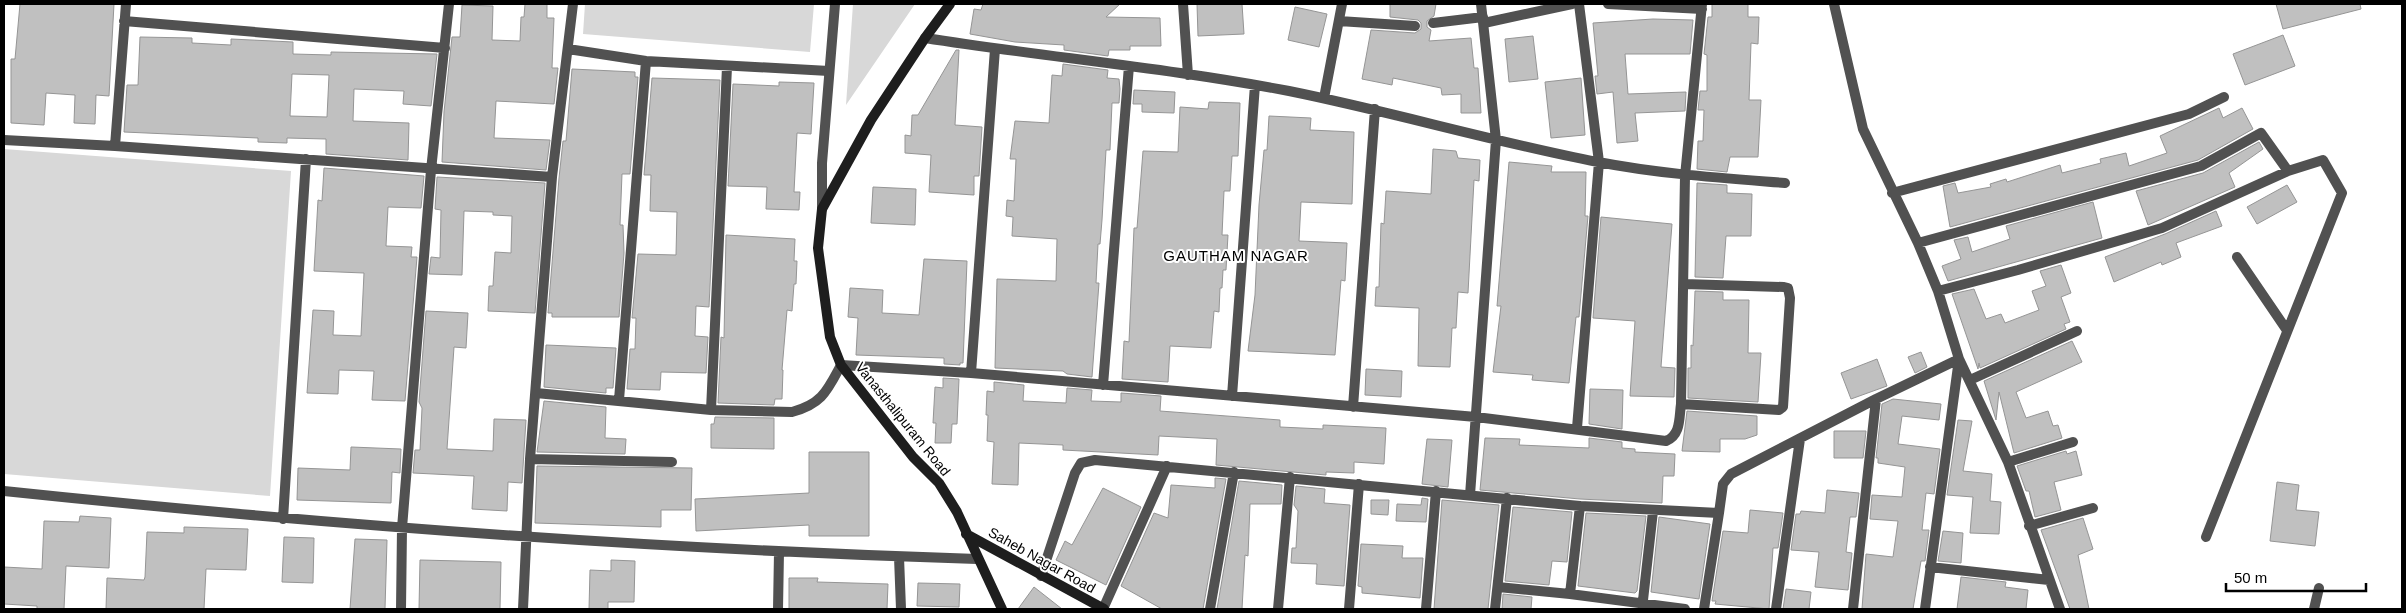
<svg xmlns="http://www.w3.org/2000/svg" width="2406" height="613" viewBox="0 0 2406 613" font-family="Helvetica,sans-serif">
<rect width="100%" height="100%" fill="#fff"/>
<path fill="#d8d8d8" d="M585 4H814L810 52 583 34Z
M853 4H915L846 105Z
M4 149 291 171 270 496 4 474Z"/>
<path fill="#c0c0c0" stroke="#959595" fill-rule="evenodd" d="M20 4H114L109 96 96 95 95 124 74 123 75 95 46 93 44 125 11 123V59H15Z
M525 4H547V18H554L552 68H558L554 104 496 101 494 138 550 140 546 170 442 162 444 112 452 37H460L462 5 493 6 492 40 520 41 521 17H524Z
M983 4H1120L1106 17 1160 18 1161 46H1130V50H1109L1108 56 1064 50V45L1015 42 970 34 974 9 981 10Z
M1197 4H1242L1244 34 1198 36Z
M1390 4H1436L1434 16 1427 21V27L1431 30 1429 41 1471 38 1474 68H1478L1481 113H1461V94L1442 95 1441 88 1393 78 1392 85 1362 79 1371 30 1415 33 1421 29V23L1418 20 1390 17Z
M1712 4H1748V17H1759L1758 44 1751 43 1749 100H1761L1758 157H1730L1727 172 1697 169 1698 141H1703L1704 110H1698L1700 91H1707V55L1704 54 1708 17H1712Z
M2276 4H2360L2361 9 2283 29Z
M1295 7 1327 14 1319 47 1288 40Z
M1653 19 1693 20 1690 54H1625L1628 94 1686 92 1685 111 1635 113 1638 141 1617 143 1613 92 1597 94 1595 76H1598L1593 23Z
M2283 35 2295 66 2245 85 2233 54Z
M1533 36 1538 79 1509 82 1505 39Z
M140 37 192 38V43L231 45V39L293 42V54L331 55V52L437 54 431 106 403 104 404 91 354 89 353 121 409 123 408 160 326 154V139L287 138V143L258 142V138L124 132 127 85H138ZM292 74 329 75 327 117 290 116Z
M956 50H959L955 125 982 127 979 176H974V195L929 192 931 155 905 153V135L911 136 912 115H918Z
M1063 64 1108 70 1107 78 1119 79 1120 89 1119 103H1112L1110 150H1106L1102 220 1100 244H1098L1096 283H1099L1092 377 1067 374 1063 371 995 368 997 279 1056 281 1057 239 1012 236 1013 217 1006 216 1007 200 1014 201 1016 159H1010L1015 121 1049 123 1052 75 1062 76Z
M572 69 635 72V77H638L630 174H622L620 225H623L624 253 619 317H552V313H548L559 178 563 141H566Z
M652 78 720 80 709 307 696 306 695 336 708 337 706 373 661 372 660 390 627 389 630 349H635L636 318H632L638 254 676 255 677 212 650 211 651 175H644Z
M1581 78 1585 135 1551 138 1545 82Z
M779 82 814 83 811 134 797 133 794 192H800L799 210 766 209 767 187 728 186 733 84 779 86Z
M1134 90 1175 92 1174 113 1142 112V104H1133Z
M1209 102 1240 103 1238 156H1232L1230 191H1224L1222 235H1228L1226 270H1223L1222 288H1220L1219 312 1214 311 1211 348 1170 346 1168 382 1122 379 1124 341 1129 342 1134 228H1137L1143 151 1178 152 1180 107 1208 109Z
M2219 108 2223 118 2242 108 2253 129 2198 160 1950 227 1943 186 1955 183 1958 193 1991 187 1990 184 2006 179 2007 182 2060 165 2062 173 2101 163 2100 159 2126 153 2129 166 2167 153 2160 136Z
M1269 116 1311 118 1310 130 1354 132 1352 204 1301 202 1299 241 1347 243 1345 281 1341 280 1335 355 1248 351 1255 295 1259 205 1264 150H1267Z
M2259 142 2263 149 2229 173 2235 187 2148 225 2136 191 2203 173Z
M1433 149 1456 151 1458 158 1480 160 1479 181 1474 180 1468 293 1458 292 1456 328H1452L1450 367 1418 366 1419 308 1375 306 1376 287H1379L1381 223 1384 224 1386 191 1431 194Z
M1509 162 1552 166 1551 172H1586L1585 216H1588L1579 317H1576L1569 383 1532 380 1533 375 1493 372 1501 306H1497Z
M324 168 424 176 421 208 388 207 386 246 412 247 411 257H417L405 401 372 400 374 371 339 370 338 394 307 393 313 310 334 311 333 335 361 336 364 273 314 271 318 200 322 201Z
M437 177 545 183 535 313 488 311 489 286H493L495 252 511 253 512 216 493 215V212L464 211 462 275 429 274 431 257 440 258 441 210 435 209Z
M1697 183 1727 185V193L1752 194 1751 236H1726L1723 278 1695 277Z
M2287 185 2297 202 2257 224 2247 207Z
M873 187 916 189 915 225 871 223Z
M2093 202 2102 238 1948 281 1942 266 1961 259 1954 240 1968 237 1972 252 2010 239 2006 226Z
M2216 211 2222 226 2176 243 2181 257 2162 265 2161 262 2114 282 2105 257 2165 234Z
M1601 217 1672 224 1661 367 1675 368 1674 397 1630 396 1635 321 1593 318Z
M726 235 795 239 794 261H797L796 284H794L792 311 787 310 782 370H783L782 399H775L774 405 718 403 721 337 724 338Z
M924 259 967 261 963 363H960V365L944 364V358L856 355 858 318 848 317 850 288 883 290 882 313 919 315Z
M2061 265 2071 293 2061 297 2070 322 2064 324 2066 329 1980 368 1979 363 1978 369 1952 294 1974 289 1986 319 2001 314 2005 323 2039 310 2032 291 2046 286 2040 271Z
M1695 291 1723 292V300H1749L1748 353H1761L1758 402 1688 398V368H1691V345L1693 346Z
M426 311 468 313 466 348 454 347 447 449 493 451 494 419 526 420 522 483 508 482 507 511 472 509 474 476 413 473 415 450H420L422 408 419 402Z
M2072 341 2082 362 2016 392 2026 418 2048 411 2053 426 2058 425 2062 438 2014 453 1999 392 1996 420 1984 381Z
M546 345 616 348 613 388H606V393L544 387Z
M1921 352 1927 367 1915 373 1908 357Z
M1877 359 1887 386 1851 399 1841 373Z
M1366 369 1402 371 1401 397 1365 395Z
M943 378 959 379 957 424H952L951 443H935L936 423H933L935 387 943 388Z
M994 382 1024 385 1023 401 1066 403 1067 388 1092 390 1091 401 1121 402V393L1161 396 1160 411 1280 420V427L1323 429V425L1386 428 1384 464 1354 462V473L1326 472V475L1216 465 1217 439 1159 436 1158 455 1063 450V445L1019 443 1018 485 992 484 994 442 987 441 988 415H986L987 391 994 392Z
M1590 389 1623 390 1622 429 1589 424Z
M1893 399 1941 404 1939 420 1902 416 1898 444 1940 449 1934 494 1926 493 1922 530H1929L1925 561H1921L1913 609H1862L1866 554 1893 557 1898 521 1870 519 1872 495 1902 497 1905 467 1878 463V458H1876L1882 404Z
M544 401 606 407 605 438 626 439 625 454 537 452Z
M1687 411 1757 416V435L1745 439H1720V452L1682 451Z
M715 417 774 418V449L711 448V424H714Z
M1958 420 1972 421 1963 471 1992 474 1990 501 2001 502 1999 534 1970 533 1973 497 1947 495Z
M1834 431H1866L1863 458H1834Z
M1485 438 1520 439 1519 445 1589 448V438L1622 442V448L1635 449V452L1675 454 1674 476H1663L1662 503 1580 499 1480 490Z
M1427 439 1452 440 1448 487 1422 484Z
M351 447 401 449 400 473 392 472 391 503 297 500 298 468 350 470Z
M2066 451 2067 454 2076 451 2082 475 2054 482 2061 510 2035 517 2029 491H2026L2017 466Z
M809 452H869V536H809V525L696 531 695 499 809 493Z
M537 466 692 468 691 510H661V527L535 523Z
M1215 478 1226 479 1203 609H1162L1121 586 1154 513 1168 518 1171 485 1215 488Z
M1239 481 1282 485 1281 504H1250L1248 556 1245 555 1242 609H1217Z
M2277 482 2299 485 2296 510 2319 512 2315 546 2270 541Z
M1296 486 1325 489 1324 503 1350 505 1344 586 1316 584 1317 564 1291 563 1292 548H1296L1298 511 1294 505Z
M1103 488 1141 507 1106 585 1056 560 1065 541 1072 545Z
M1827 490 1859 493 1856 517H1850L1846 552 1852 553 1848 590 1815 587 1819 552 1791 550 1796 514H1800L1801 511 1825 513Z
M1422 498 1428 499 1426 522 1396 521 1397 504 1421 505Z
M1371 500H1389L1388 515 1371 514Z
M1442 500 1499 505 1488 609H1434Z
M1513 507 1572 512 1567 562 1552 561 1549 585 1505 581Z
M1750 510 1783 513 1778 548H1773L1769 609 1715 604 1716 601H1712L1723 531 1748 533Z
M1586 513 1646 516 1637 591 1635 593 1578 586Z
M80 516 111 518 109 568 66 566 64 609H37V606L4 604V567L42 569 44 521 79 522Z
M1659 517 1710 524 1699 599 1651 592Z
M2083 518 2093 549 2078 555 2089 609H2070L2041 530Z
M184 527 248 529 246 570 206 569 204 609H106L107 578 144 580 145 577 147 532 184 533Z
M1943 531 1963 533 1961 563 1938 561Z
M284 537 314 538 313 583 282 582Z
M355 539 387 540 385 609H350Z
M1361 544 1403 546 1402 558H1423L1420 598 1362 593V587L1358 586Z
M420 560 501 562 500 609H419Z
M611 560 635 561 634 602H608V609H589L590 570 611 571Z
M1961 577 2006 582 2005 587 2028 590 2026 609H1957Z
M789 578H818L817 582 888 584 887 609H789Z
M918 583 960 584 959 607 917 606Z
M1034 587 1062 609H1018Z
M1786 589 1811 592 1809 609H1783Z
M1503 594 1532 597 1531 609H1502Z"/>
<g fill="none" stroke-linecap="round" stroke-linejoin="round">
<path stroke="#515151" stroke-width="10" d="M1183 4 1188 75
M1608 4 1702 9
M1834 4 1863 129 1918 243 1938 291 1959 359 2008 462 2060 609
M124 21 445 48
M1339 21 1415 26
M1433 23 1483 17
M1484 23 1572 4
M925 38C1046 57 1169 68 1289 91 1393 112 1494 142 1598 162 1660 174 1722 178 1785 183
M568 49 646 61 829 71
M1324 98 1342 4
M4 140 115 146 126 4
M115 146 552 177
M1892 193 2189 114 2224 97
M822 209V163L835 4
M1918 243 2201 166 2261 133 2288 171
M2237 257 2286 329
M1938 291 2018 270 2162 228 2288 171 2323 160 2342 193 2206 537
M971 373 995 49
M1970 380 2077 331
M1103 385 1129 66
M536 393 711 410 792 412C822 404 827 391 841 365L971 373 1476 417 1666 441C1681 435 1679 418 1681 404L1685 176 1702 4
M1232 396 1255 85
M619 400 646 61
M1681 404 1779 410 1783 407 1790 298 1788 288 1784 287 1684 284
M1353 407 1375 109
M711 410 727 67
M1577 428 1599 162 1579 4
M530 459 672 462
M2008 462 2073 442
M4 491C327 525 652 549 977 559
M1470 495 1496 140 1481 4
M283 519 306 159
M2029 526 2093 508
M899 557 901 609
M1930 567 2049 580
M1041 576 1075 473 1081 463 1095 460 1580 506 1719 513 1723 484 1731 474 1876 399 1959 359 1925 609
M1498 587 1570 594 1685 609
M1570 594 1580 506
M401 609 402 528 431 170 449 4
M523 609 530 459 552 177 573 4
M778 609 779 552
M1103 609 1167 466
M1210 609 1234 472
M1278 609 1290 477
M1349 609 1359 484
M1426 609 1436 491
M1495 609 1507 498
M1642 609 1653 511
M1704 609 1719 513
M1776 609 1800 439
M1853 609 1876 399
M2314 609 2319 588"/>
<path stroke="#1e1e1e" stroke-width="10" d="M950 4 925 38 871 120 822 209 818 248 830 337 841 365 913 457 939 483 957 512 1002 609
M966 534 1104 609"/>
</g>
<g text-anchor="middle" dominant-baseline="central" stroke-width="4" stroke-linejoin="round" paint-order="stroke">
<g font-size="14" fill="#000" stroke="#fff">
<text transform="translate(903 419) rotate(51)">Vanasthalipuram Road</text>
<text transform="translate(1042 560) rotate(29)">Saheb Nagar Road</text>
</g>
<g font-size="15" letter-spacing="1" fill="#000" stroke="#fff">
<text x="1236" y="255">GAUTHAM NAGAR</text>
</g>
</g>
<rect width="2406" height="613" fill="none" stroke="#000000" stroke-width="10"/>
<path d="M2226 583v8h140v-8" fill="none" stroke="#000000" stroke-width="2.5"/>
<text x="2234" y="583" font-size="15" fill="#000000" stroke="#ffffff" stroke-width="4" paint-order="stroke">50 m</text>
</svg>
